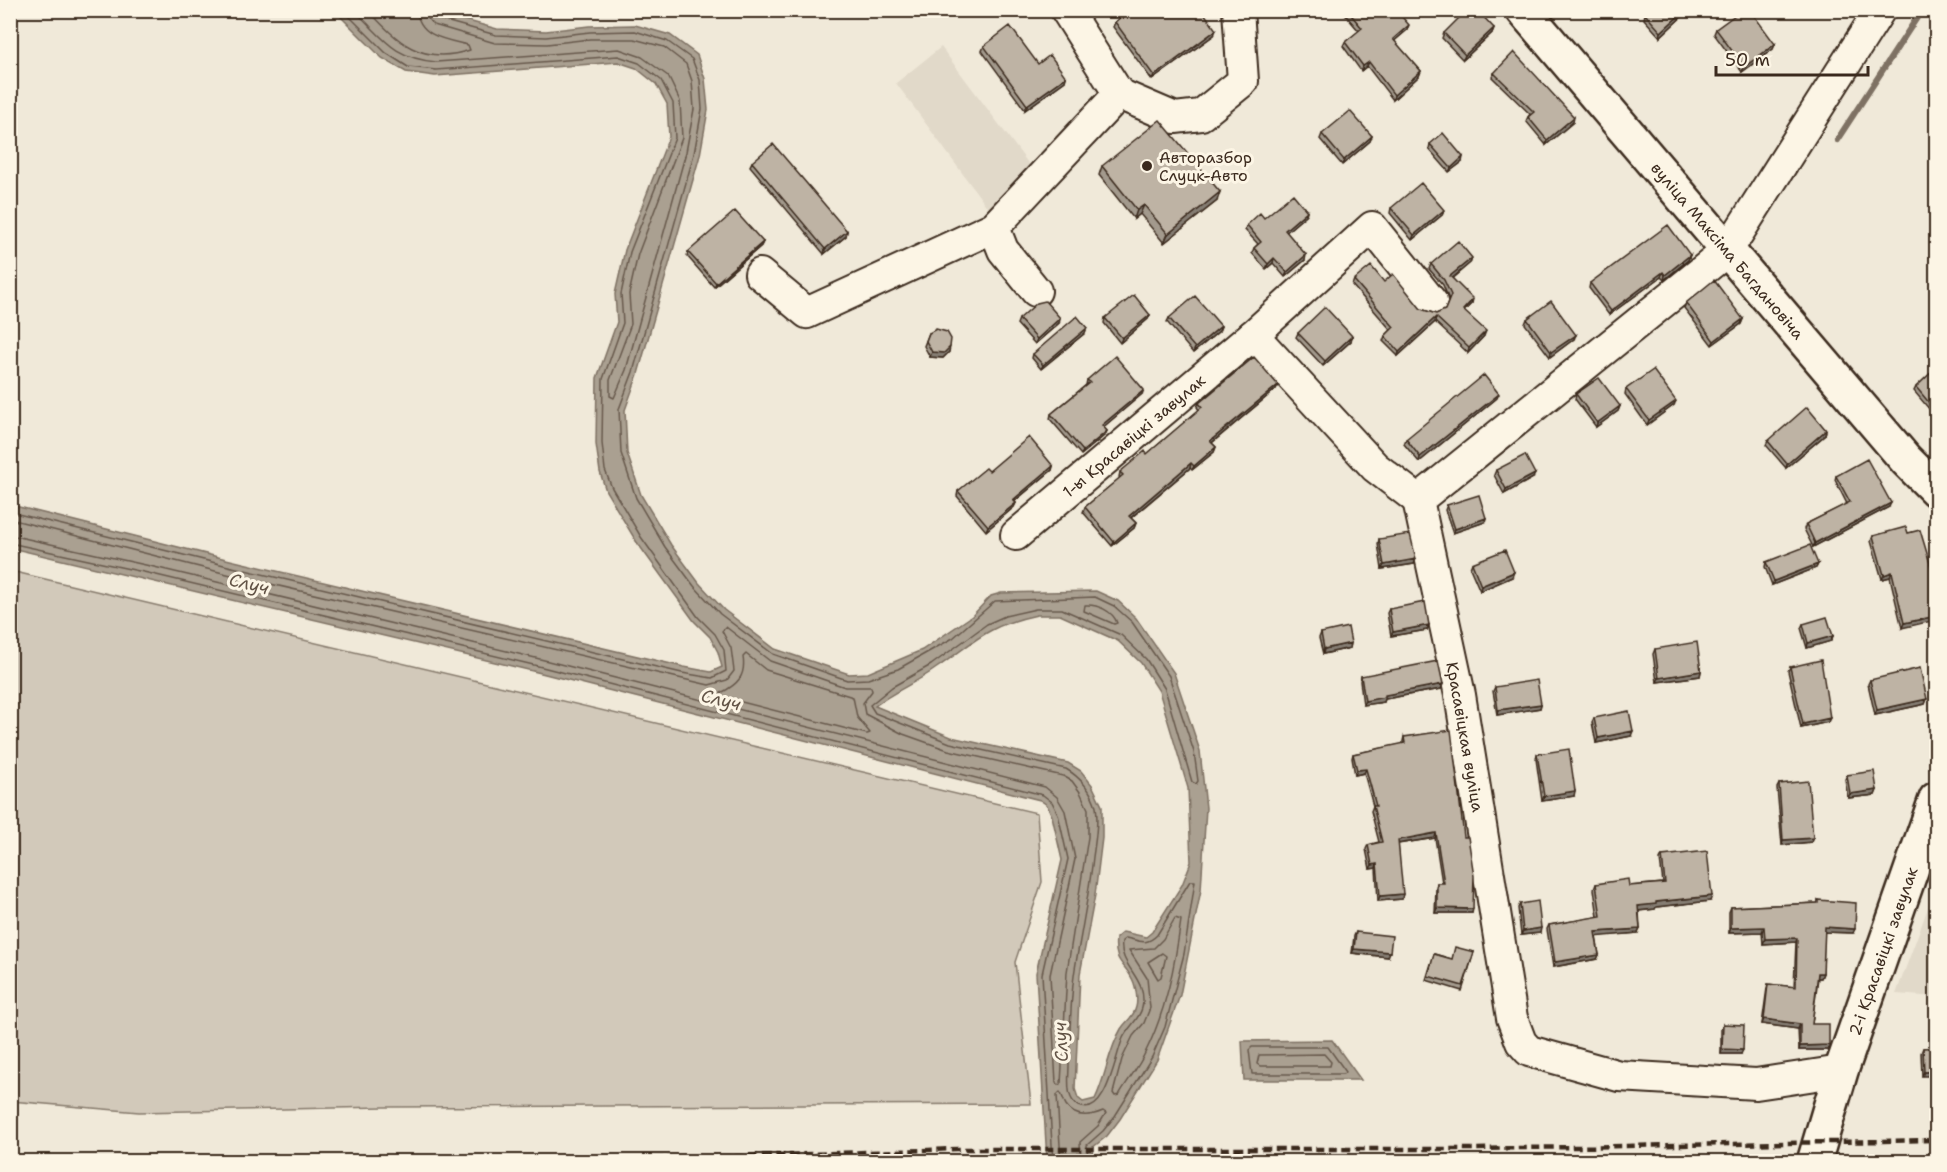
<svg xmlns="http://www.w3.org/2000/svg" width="1947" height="1172" viewBox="0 0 1947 1172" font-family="'Shantell Sans',sans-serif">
<rect width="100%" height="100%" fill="#f0e9d9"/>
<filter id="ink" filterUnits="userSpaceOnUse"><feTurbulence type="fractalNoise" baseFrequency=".0167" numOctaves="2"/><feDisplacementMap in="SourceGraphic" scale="12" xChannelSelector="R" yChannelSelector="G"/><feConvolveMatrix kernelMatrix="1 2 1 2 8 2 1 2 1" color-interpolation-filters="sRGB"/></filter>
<g filter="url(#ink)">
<path fill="#e1d9c9" d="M941 47 1037 175 990 211 896 83Z
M1936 886V997L1896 994Z"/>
<path fill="#d2c9ba" stroke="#867a6c" stroke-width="1.5" d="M11 571 1037 813 1042 882 1015 962 1031 1104 384 1107 139 1112 11 1101Z"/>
<path fill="#aaa091" stroke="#7e7163" stroke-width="1.5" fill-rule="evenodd" d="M335 11H432L497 29 546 31 589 26 635 25 670 35 697 55 705 79 708 110 700 155 638 374 625 410 627 453 641 495 671 545 699 583 724 610 775 649 849 674 868 673 922 650 972 616 991 596 1001 593 1096 591 1118 601 1136 618 1174 673 1200 751 1206 808 1201 890 1180 995 1157 1060 1120 1119 1107 1136 1092 1148 1094 1161H1047L1036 973 1062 860 1052 816 1047 805 1040 800 541 673 11 548V505L230 560 684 667 711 672 722 667 718 652 710 637 694 621 636 541 606 491 600 472 596 444 597 378 617 322 615 294 625 250 669 137 667 104 656 84 636 68 618 62 435 76 406 72 382 58ZM1037 615H1060L1118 641 1141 663 1159 691 1188 788 1191 862 1182 885 1152 932 1146 937 1123 932 1116 938C1113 965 1127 963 1134 983 1136 989 1138 1000 1136 1007 1134 1017 1126 1021 1121 1029 1108 1051 1106 1077 1095 1099L1083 1102 1078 1098 1075 1089 1080 974 1095 895 1102 838V806L1092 785 1081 771 1068 763 951 737 875 706C894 691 916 683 935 669 976 641 985 626 1037 615Z
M1332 1040 1361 1080H1244L1242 1041Z"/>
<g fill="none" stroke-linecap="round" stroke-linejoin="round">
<path stroke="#67594c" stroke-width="1.5" d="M354 10C385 39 391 57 436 62L619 49 642 57 668 76 680 101 682 138 638 254 629 294 631 324 610 380V396L614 398 626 370 686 152 694 109 692 81 686 64 664 47 634 39H590L547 44 495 43 434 25 428 19 426 10
M368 10C398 42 421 66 470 50L468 45C448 40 418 37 417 10
M434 10 438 19 496 35 546 37 590 32 635 31 667 41 692 59 700 80 702 109 694 154 633 372 619 409 621 453 636 498 665 547 694 586 720 614 773 654 847 680 868 679 898 669 953 638 995 601 1095 597 1114 606 1132 622 1169 676 1194 752 1198 781 1196 784 1192 782 1165 689 1146 659 1121 635 1062 609H1036L1005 616 987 624 931 665 892 687 870 705 875 713 950 743 1066 769C1080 777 1092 791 1096 807 1099 822 1095 842 1093 857 1089 895 1081 932 1075 969 1070 1000 1070 1034 1069 1065 1069 1078 1065 1100 1079 1106 1106 1119 1115 1056 1123 1038 1128 1027 1139 1020 1142 1008 1149 978 1118 967 1122 941L1126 938C1140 941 1146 946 1157 935L1190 881H1195L1184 954 1165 1027 1152 1057 1115 1116 1103 1131 1087 1145 1088 1162
M10 512 228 566 682 673 712 678 726 671 724 650 715 634 698 617 641 537 612 488 605 470 602 443 603 379 623 323 621 294 630 252 675 138 673 103 661 80 639 63 618 56 436 70 408 67 386 53 343 10
M10 519 227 574 709 685 727 680 734 671 731 648 722 631 726 627 770 661 845 687H871L872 691 863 703 865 714 903 734 948 750 1063 776 1072 781 1080 792 1088 809V837L1067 972 1061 1084 1058 1085 1056 1083 1050 975 1075 859 1065 811 1057 797 1045 787 544 660 150 566 10 535
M10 543 148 573 542 667 1043 795 1052 802 1058 814 1068 859 1042 974 1053 1162
M1085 605C1097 604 1113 611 1117 623L1114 624 1084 611Z
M746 654 766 670 853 697 857 717 870 733 867 734 722 697 721 693C738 684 746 676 743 657Z
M1175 918 1181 920C1175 965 1166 1011 1146 1051 1139 1067 1127 1081 1119 1095L1115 1096 1113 1093 1122 1059 1133 1036 1144 1023 1150 1008 1147 978 1129 950 1154 948 1163 939Z
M1162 953 1166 956 1161 977 1158 979 1148 962Z
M1252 1047H1328L1346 1072 1343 1074H1252L1249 1050Z
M1324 1054 1331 1062 1330 1066H1260L1257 1064 1259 1055Z
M1061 1162 1057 1095 1060 1092C1063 1096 1063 1100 1066 1105 1075 1119 1091 1116 1103 1111L1106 1113 1098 1126 1080 1142 1081 1162"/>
<path stroke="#7e7163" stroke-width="6" d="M1837 140 1922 10"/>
<g stroke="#3b2a1e" stroke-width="34">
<g id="minor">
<path d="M1066 10 1119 94 1175 118 1201 115 1243 81 1238 10"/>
<path d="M994 227 1003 250 1036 291"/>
<path d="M760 274 807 313 994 227 1119 94"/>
<path d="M1253 335 1375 467 1418 500"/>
<path id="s1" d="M1016 535 1253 335 1372 227 1432 302"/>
<path d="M1841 1071 1756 1084 1619 1076 1529 1051 1521 1042 1512 1018 1460 695 1418 500 1727 251 1880 10"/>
</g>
</g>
<g stroke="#3b2a1e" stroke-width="38">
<g id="major">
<path id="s2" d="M1523 10 1906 460 1936 490"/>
<path id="s3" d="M1814 1162 1841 1071 1936 799"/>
</g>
</g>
<use href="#minor" stroke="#fcf5e5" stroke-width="30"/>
<use href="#major" stroke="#fcf5e5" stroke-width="33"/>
<path stroke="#3b2a1e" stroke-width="4.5" stroke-dasharray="9 4.5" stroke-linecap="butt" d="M573 1162 957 1149H1472L1936 1140"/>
</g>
<path fill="#a39a8d" stroke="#3b2a1e" stroke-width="1.5" d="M1341 10H1396L1407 30 1394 41 1421 71 1419 76 1393 100 1367 66 1361 71 1343 46 1345 42 1359 31Z
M1650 10H1689L1660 37 1644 19 1645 14Z
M1115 22 1214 35 1152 80 1113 27Z
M1494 28 1492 33 1463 60 1442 38 1444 33Z
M1716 29 1775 44 1773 49 1742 72 1714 34Z
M984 46 1038 64 1066 77 1065 81 1025 110 982 51Z
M1494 73 1573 122 1546 145 1526 121 1528 117 1530 114 1492 77Z
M1322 134 1372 136 1370 141 1342 165 1320 139Z
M1430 144 1462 162 1449 172 1429 149Z
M752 162 847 231 846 236 824 254 750 166Z
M1102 166 1217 201 1164 243 1140 214 1134 219 1099 175Z
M1391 208 1442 215 1412 240 1390 213Z
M1306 215 1286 232 1305 260 1285 277 1273 263 1266 269 1252 253 1254 248 1258 244 1245 230 1247 225 1264 218Z
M763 242 761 246 714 287 687 256 688 252Z
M1690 255 1688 260 1664 280 1661 277 1609 315 1589 288 1590 283Z
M1470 263 1452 278 1472 303 1464 311 1484 336 1468 353 1435 322 1398 356 1383 341 1385 336 1391 330 1352 285 1354 280 1384 282 1421 309 1436 314 1445 310 1449 300 1443 285 1429 269 1431 264Z
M1686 303 1743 319 1741 324 1712 345 1684 308Z
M1150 315 1148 319 1120 343 1104 323 1105 318Z
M1169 318 1221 326 1219 331 1193 353 1167 322Z
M1019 319 1059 323 1035 344 1017 324Z
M1527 319 1574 339 1550 357 1525 324Z
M929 333 949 352 943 358 930 357 924 346Z
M1085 333 1041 369 1032 358 1033 354Z
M1298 333 1352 336 1351 341 1323 366 1296 337Z
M1936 368V415L1935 416 1914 391 1916 387Z
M1087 380 1142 394 1103 427 1107 431 1105 435 1081 455 1050 419 1051 414 1086 385Z
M1278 385 1276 389 1212 443 1216 447 1214 452 1192 470 1190 468 1131 518 1136 523 1134 528 1112 546 1083 512 1085 507 1120 478 1119 477 1120 472 1147 454 1199 410 1197 407 1199 403Z
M1626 389 1674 405 1647 425 1625 394Z
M1576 394 1620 406 1618 411 1596 427 1575 399Z
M1497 398 1419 462 1404 444 1406 439Z
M1826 430 1825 435 1786 468 1766 445 1768 441Z
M1053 466 1052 470 1015 501 1016 503 1014 507 986 531 957 496 958 491 989 471Z
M1496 470 1533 478 1504 494 1494 475Z
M1836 476 1889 507 1813 547 1804 529 1806 524 1847 504 1835 480Z
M1447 505 1485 522 1453 533 1445 510Z
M1908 533 1935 580 1902 628 1890 577 1882 579 1871 541 1873 536Z
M1379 539 1414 564 1382 569 1378 544Z
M1766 562 1818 564 1816 568 1772 585 1765 567Z
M1472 563 1512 577 1480 591 1470 568Z
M1389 609 1429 625 1427 630 1391 636 1387 613Z
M1803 624 1833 636 1831 641 1807 648 1801 628Z
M1321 633 1351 643 1350 648 1323 654 1319 638Z
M1655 649 1701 671 1700 676 1657 682 1653 654Z
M1790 667 1828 722 1801 728 1788 671Z
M1361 676 1443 684 1441 689 1385 699 1384 702 1363 705 1360 681Z
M1870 680 1927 699 1925 704 1875 715 1868 684Z
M1495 687 1541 704 1540 708 1497 715 1493 691Z
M1594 718 1631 736 1596 743 1592 722Z
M1404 737 1472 913H1435L1436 888 1437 883H1442L1435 838 1398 844 1402 899 1378 901 1376 868 1370 869 1366 849 1368 845 1379 842 1371 811 1373 806 1364 773 1355 775 1352 758 1353 754 1403 744V741Z
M1537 754 1574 796 1542 801 1536 759Z
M1847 775 1877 790 1875 795 1848 798 1845 779Z
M1779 784 1811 842 1782 845 1777 788Z
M1662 856 1710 901 1656 907 1655 909 1639 911 1640 929 1638 933 1596 936 1599 955 1597 959 1553 967 1547 929 1549 925 1598 917 1594 889 1596 884 1629 886 1663 883 1660 860Z
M1818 900 1853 933 1824 932 1823 973 1821 978H1818L1812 1024 1829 1045 1828 1050H1799L1798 1029 1762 1024 1767 988 1768 984 1794 987 1796 942 1763 944 1762 932 1729 933V912L1731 907 1818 903Z
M1520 904 1540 933 1521 935 1518 908Z
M1356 932 1388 957 1352 953 1354 936Z
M1474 952 1462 991 1426 980 1434 954 1451 959Z
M1723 1024 1741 1054H1721V1029Z
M1936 1047 1922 1076 1921 1053 1923 1048Z"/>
<path fill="#857d73" stroke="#3b2a1e" stroke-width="1.5" d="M1685 10H1689L1660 37 1661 32Z
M1409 25 1407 30 1391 44 1393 39Z
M1494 28 1492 33 1463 60 1465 55Z
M1216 30 1214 35 1152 80 1154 76Z
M1775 44 1773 49 1742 72 1744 67Z
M1369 62 1367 66 1361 71 1363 66Z
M1421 71 1419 76 1393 100 1394 95Z
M1066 77 1065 81 1025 110 1027 105Z
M1574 117 1573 122 1546 145 1547 140Z
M1372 136 1370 141 1342 165 1344 160Z
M1463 157 1462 162 1449 172 1451 168Z
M1220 192 1217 201 1164 243 1168 234Z
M1144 205 1140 214 1134 219 1137 210Z
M1444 210 1442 215 1412 240 1414 235Z
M1307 211 1306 215 1283 235 1285 230Z
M847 231 846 236 824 254 825 249Z
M763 242 761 246 714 287 716 283Z
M1306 255 1305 260 1285 277 1287 272Z
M1690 255 1688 260 1664 280 1665 275Z
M1274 258 1273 263 1266 269 1268 264Z
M1472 258 1470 263 1449 281 1450 276Z
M1663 272 1661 277 1609 315 1611 311Z
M1473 299 1472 303 1461 314 1463 310Z
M1150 315 1148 319 1120 343 1122 338Z
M1436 317 1435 322 1398 356 1399 352Z
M1060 318 1059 323 1035 344 1037 339Z
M1743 319 1741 324 1712 345 1714 341Z
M1221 326 1219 331 1193 353 1195 348Z
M1087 328 1085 333 1041 369 1043 365Z
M1486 331 1484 336 1468 353 1469 348Z
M1576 335 1574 339 1550 357 1551 352Z
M1352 336 1351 341 1323 366 1325 361Z
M950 347 949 352 943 358 930 357 932 352Z
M1278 385 1276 389 1209 445 1210 441Z
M1144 390 1142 394 1100 430 1102 425Z
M1499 394 1497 398 1419 462 1420 457Z
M1676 401 1674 405 1647 425 1649 420Z
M1620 406 1618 411 1596 427 1597 423Z
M1826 430 1825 435 1786 468 1787 464Z
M1107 431 1105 435 1081 455 1083 451Z
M1216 447 1214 452 1192 470 1194 466Z
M1191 463 1190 468 1128 520 1129 516Z
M1053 466 1052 470 1011 504 1013 500Z
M1535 474 1533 478 1504 494 1506 489Z
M1016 503 1014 507 986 531 988 526Z
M1891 503 1889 507 1813 547 1815 543Z
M1486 518 1485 522 1453 533 1455 529Z
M1136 523 1134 528 1112 546 1114 542Z
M1416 559 1414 564 1382 569 1384 565Z
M1818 564 1816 568 1772 585 1774 581Z
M1514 572 1512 577 1480 591 1481 586Z
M1892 572 1890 577 1882 579 1884 575Z
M1936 616V620L1902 628 1904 623Z
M1429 625 1427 630 1391 636 1393 632Z
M1833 636 1831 641 1807 648 1808 643Z
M1351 643 1350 648 1323 654 1324 649Z
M1701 671 1700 676 1657 682 1659 678Z
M1443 684 1441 689 1385 699 1384 702 1363 705 1365 701 1385 695Z
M1927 699 1925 704 1875 715 1877 710Z
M1541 704 1540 708 1497 715 1498 710Z
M1830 718 1828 722 1801 728 1803 724Z
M1633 731 1631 736 1596 743 1598 738Z
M1366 769 1364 773 1355 775 1357 770Z
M1877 790 1875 795 1848 798 1850 794Z
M1575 791 1574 796 1542 801 1544 796Z
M1436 833 1435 838 1396 844 1398 840Z
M1813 838 1811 842 1782 845 1783 840Z
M1377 864 1376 868 1370 869 1372 865Z
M1403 894 1402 899 1378 901 1380 896Z
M1712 896 1710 901 1656 907 1655 909 1637 911 1638 906 1656 902Z
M1437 908 1473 909 1472 913H1435Z
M1764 927 1762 932 1729 933 1731 928Z
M1825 927 1855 929 1853 933 1823 932Z
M1541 928 1540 933 1521 935 1523 931Z
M1640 929 1638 933 1594 937 1595 932Z
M1797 938 1796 942 1763 944 1765 939Z
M1354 949 1390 952 1388 957 1352 953Z
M1599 955 1597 959 1553 967 1555 962Z
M1818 973H1823L1821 978H1817Z
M1764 1019 1800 1024 1798 1029 1762 1024Z
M1829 1045 1828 1050H1799L1800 1046Z
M1722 1049 1743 1050 1741 1054H1721Z
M1936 1071V1076H1922L1924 1072Z"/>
<path fill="#beb3a4" stroke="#3b2a1e" stroke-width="1.5" d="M1131 10H1202L1216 30 1154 76 1115 22Z
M1347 10H1396L1409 25 1393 39 1421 71 1394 95 1369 62 1363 66 1345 42 1362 28Z
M1467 10H1477L1494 28 1465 55 1444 33Z
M1650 10H1685L1661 32 1645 14Z
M1742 10H1750L1775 44 1744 67 1716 29Z
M1010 26 1038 64 1050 55 1066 77 1027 105 984 46Z
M1514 52 1574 117 1547 140 1528 117 1534 112 1494 73Z
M1350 111 1372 136 1344 160 1322 134Z
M1160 120 1220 192 1168 234 1144 205 1137 210 1102 166Z
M1443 133 1463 157 1451 168 1430 144Z
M773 144 847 231 825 249 752 162Z
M1421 183 1444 210 1414 235 1391 208Z
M1293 194 1307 211 1285 230 1306 255 1287 272 1274 258 1268 264 1254 248 1261 242 1247 225 1260 213 1264 218Z
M735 211 763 242 716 283 688 252Z
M1668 225 1690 255 1665 275 1663 272 1611 311 1590 283Z
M1458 241 1472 258 1450 276 1473 299 1463 310 1486 331 1469 348 1436 317 1399 352 1385 336 1394 327 1354 280 1371 266 1384 282 1393 274 1421 309 1436 314 1445 310 1451 295 1444 280 1431 264Z
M1714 280 1743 319 1714 341 1686 303Z
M1134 295 1150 315 1122 338 1105 318Z
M1195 296 1221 326 1195 348 1169 318Z
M1045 301 1060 318 1037 339 1019 319 1037 303Z
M1551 301 1576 335 1551 352 1527 319Z
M1325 307 1352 336 1325 361 1298 333Z
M1077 316 1087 328 1043 365 1033 354Z
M936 329 947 332 951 339 950 347 944 353 932 352 926 341 929 333Z
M1115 356 1144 390 1102 425 1107 431 1083 451 1051 414 1090 382 1087 380Z
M1254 357 1278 385 1210 441 1216 447 1194 466 1191 463 1129 516 1136 523 1114 542 1085 507 1123 475 1120 472 1145 451 1147 454 1202 407 1199 403Z
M1936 368V411L1916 387Z
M1653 370 1676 401 1649 420 1626 389Z
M1484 375 1499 394 1420 457 1406 439Z
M1599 378 1620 406 1597 423 1576 394Z
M1807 407 1826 430 1787 464 1768 441Z
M1029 437 1053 466 1013 500 1016 503 988 526 958 491 986 468 989 471Z
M1525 455 1535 474 1506 489 1496 470Z
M1867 459 1891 503 1815 543 1806 524 1850 502 1836 476Z
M1479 495 1486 518 1455 529 1447 505Z
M1906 527 1908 533 1920 530 1935 580 1936 579V616L1904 623 1892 572 1884 575 1873 536Z
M1410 534 1416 559 1384 565 1379 539Z
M1810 545 1818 564 1774 581 1766 562Z
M1505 550 1514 572 1481 586 1472 563Z
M1425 602 1429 625 1393 632 1389 609Z
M1827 617 1833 636 1808 643 1803 624Z
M1348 627 1351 643 1324 649 1321 633Z
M1697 642 1701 671 1659 678 1655 649Z
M1821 660 1830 718 1803 724 1790 667Z
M1438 661 1443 684 1385 695V697L1365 701 1361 676Z
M1920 668 1927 699 1877 710 1870 680Z
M1537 680 1541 704 1498 710 1495 687Z
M1629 711 1633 731 1598 738 1594 718Z
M1451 730 1464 837H1468L1474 876 1473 909 1437 908V883H1444L1436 833 1398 840 1403 894 1380 896 1377 864 1372 865 1368 845 1382 842 1373 806H1376L1366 769 1357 770 1353 754 1405 743 1404 737Z
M1569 749 1575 791 1544 796 1537 754Z
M1874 771 1877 790 1850 794 1847 775Z
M1808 781 1813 838 1783 840 1779 784Z
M1707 851 1712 896 1656 902V904L1638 906 1640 929 1595 932 1599 955 1555 962 1549 925 1601 916 1596 884 1628 879 1629 886 1665 883 1662 856Z
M1818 900 1856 903 1855 929 1825 927 1823 973H1818L1812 1024H1829V1045L1800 1046V1024L1764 1019 1768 984 1796 987 1797 938 1765 939 1764 927 1731 928V907L1818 903Z
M1538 901 1541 928 1523 931 1520 904Z
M1356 932 1392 936 1390 952 1354 949Z
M1455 947 1474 952 1463 986 1428 976 1434 954 1452 959Z
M1723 1024 1744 1025 1743 1050 1722 1049Z
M1936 1047V1071L1924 1072 1923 1048Z"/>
</g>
<circle fill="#3b2a1e" stroke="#fcf5e5" stroke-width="2" cx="1147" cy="166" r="6"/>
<g text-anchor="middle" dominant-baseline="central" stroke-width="6" stroke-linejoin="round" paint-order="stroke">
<g font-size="16" fill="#3b2a1e" stroke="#fcf5e5" text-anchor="start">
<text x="1159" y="157">Авторазбор<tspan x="1159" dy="18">Слуцк-Авто</tspan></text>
</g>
<g font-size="16" fill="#3b2a1e" stroke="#fcf5e5">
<text stroke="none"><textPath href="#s2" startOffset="316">вуліца Максіма Багдановіча</textPath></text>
<text stroke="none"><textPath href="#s1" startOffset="154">1-ы Красавіцкі завулак</textPath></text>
<text transform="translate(1465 737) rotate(80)">Красавіцкая вуліца</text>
<text stroke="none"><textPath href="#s3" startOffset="222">2-і Красавіцкі завулак</textPath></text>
</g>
<g font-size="18" font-style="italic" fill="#625346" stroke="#fcf5e5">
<text transform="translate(249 584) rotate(14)">Случ</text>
<text transform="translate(721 700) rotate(14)">Случ</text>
<text transform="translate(1061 1042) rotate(-93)">Случ</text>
</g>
</g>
<rect width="1947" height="1172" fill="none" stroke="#fcf5e5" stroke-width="36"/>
<rect x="18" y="18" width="1911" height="1136" fill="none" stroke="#3b2a1e" stroke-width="2" filter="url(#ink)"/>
<path d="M1716 66v9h152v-9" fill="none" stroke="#3b2a1e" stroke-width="3"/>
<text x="1725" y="66" font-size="18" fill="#3b2a1e" stroke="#fcf5e5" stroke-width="4.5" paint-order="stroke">50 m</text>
</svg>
